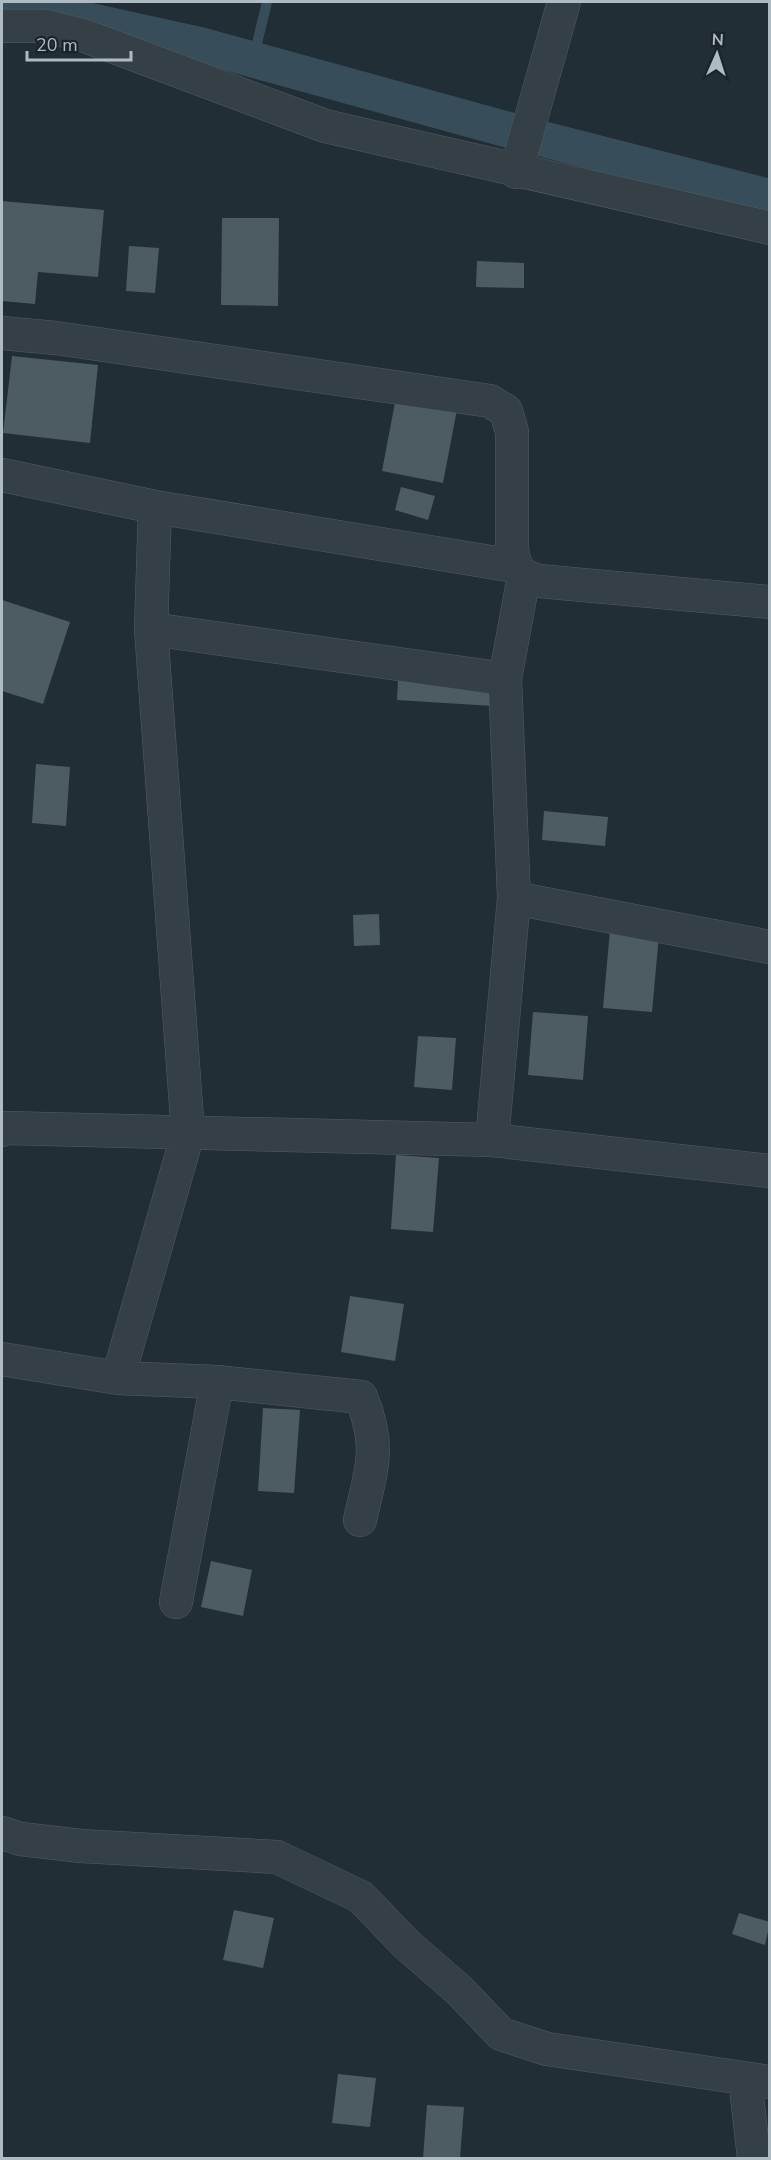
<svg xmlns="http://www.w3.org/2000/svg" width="771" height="2160" viewBox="0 0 771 2160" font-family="'Nunito Sans',sans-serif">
<rect width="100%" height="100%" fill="#222e35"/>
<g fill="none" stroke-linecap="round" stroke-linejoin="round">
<path stroke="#374e5a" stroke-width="10" d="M253 60 267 2"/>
<path stroke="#374e5a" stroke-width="36" d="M4 2 200 45 527 135 770 197"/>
</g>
<path fill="#4d5b63" d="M2 201 104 210 98 277 38 272 35 304 2 301Z
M222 218H279L278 306 221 305Z
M129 246 159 248 155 293 126 291Z
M477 261 524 263V288L476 287Z
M12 356 98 365 90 443 3 433Z
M397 392 458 404 443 483 382 471Z
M401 487 435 496 428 520 395 510Z
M2 600 70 622 43 704 2 691Z
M399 659 511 667 509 707 397 700Z
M36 764 70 767 66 826 32 823Z
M544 811 608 817 605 846 542 840Z
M379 914 380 945 354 946 353 915Z
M610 930 659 935 652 1012 603 1008Z
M533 1012 588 1016 583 1080 528 1075Z
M418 1036 456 1038 452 1090 414 1087Z
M396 1155 439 1158 433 1232 391 1229Z
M350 1296 404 1304 395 1361 341 1352Z
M263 1408 300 1410 294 1493 258 1491Z
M211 1561 252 1570 243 1616 201 1607Z
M234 1910 274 1918 263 1968 223 1960Z
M739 1913 770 1922 765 1945 732 1934Z
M338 2074 376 2078 370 2127 332 2123Z
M427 2105 464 2107 460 2158H423Z"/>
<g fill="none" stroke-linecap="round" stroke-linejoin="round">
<g stroke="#525d63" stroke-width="34">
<path id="minor" d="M2 26H45L85 36 325 126 770 228
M516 172 564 2
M2 333 56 338 490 401 506 411 512 432V549C515 569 519 575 539 581L770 602
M2 475 155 507 514 566
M151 629 505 679
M514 898 770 947
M2 1130 6 1128 492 1140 770 1171
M492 1140 514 898 505 679 524 576
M2 1359 118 1378 217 1382 361 1397C382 1448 371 1470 360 1520
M118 1378 188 1133 151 629 155 507
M176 1602 217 1382
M2 1833 21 1839 81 1846 277 1857 361 1897 406 1944 459 1990 501 2034 547 2049 770 2082
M745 2079 754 2158"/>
</g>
<use href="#minor" stroke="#354046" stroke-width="33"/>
</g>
<rect width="771" height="2160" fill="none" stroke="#afbbc2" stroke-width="6"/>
<g transform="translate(717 54) rotate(3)" stroke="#1b242a" stroke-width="4.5" paint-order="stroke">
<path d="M0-4.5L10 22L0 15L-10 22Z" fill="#afbbc2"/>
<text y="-9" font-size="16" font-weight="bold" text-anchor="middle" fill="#afbbc2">N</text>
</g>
<path d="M27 51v9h104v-9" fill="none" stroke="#afbbc2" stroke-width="3"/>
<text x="36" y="51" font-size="18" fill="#afbbc2" stroke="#1b242a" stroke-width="4.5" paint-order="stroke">20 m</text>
</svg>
